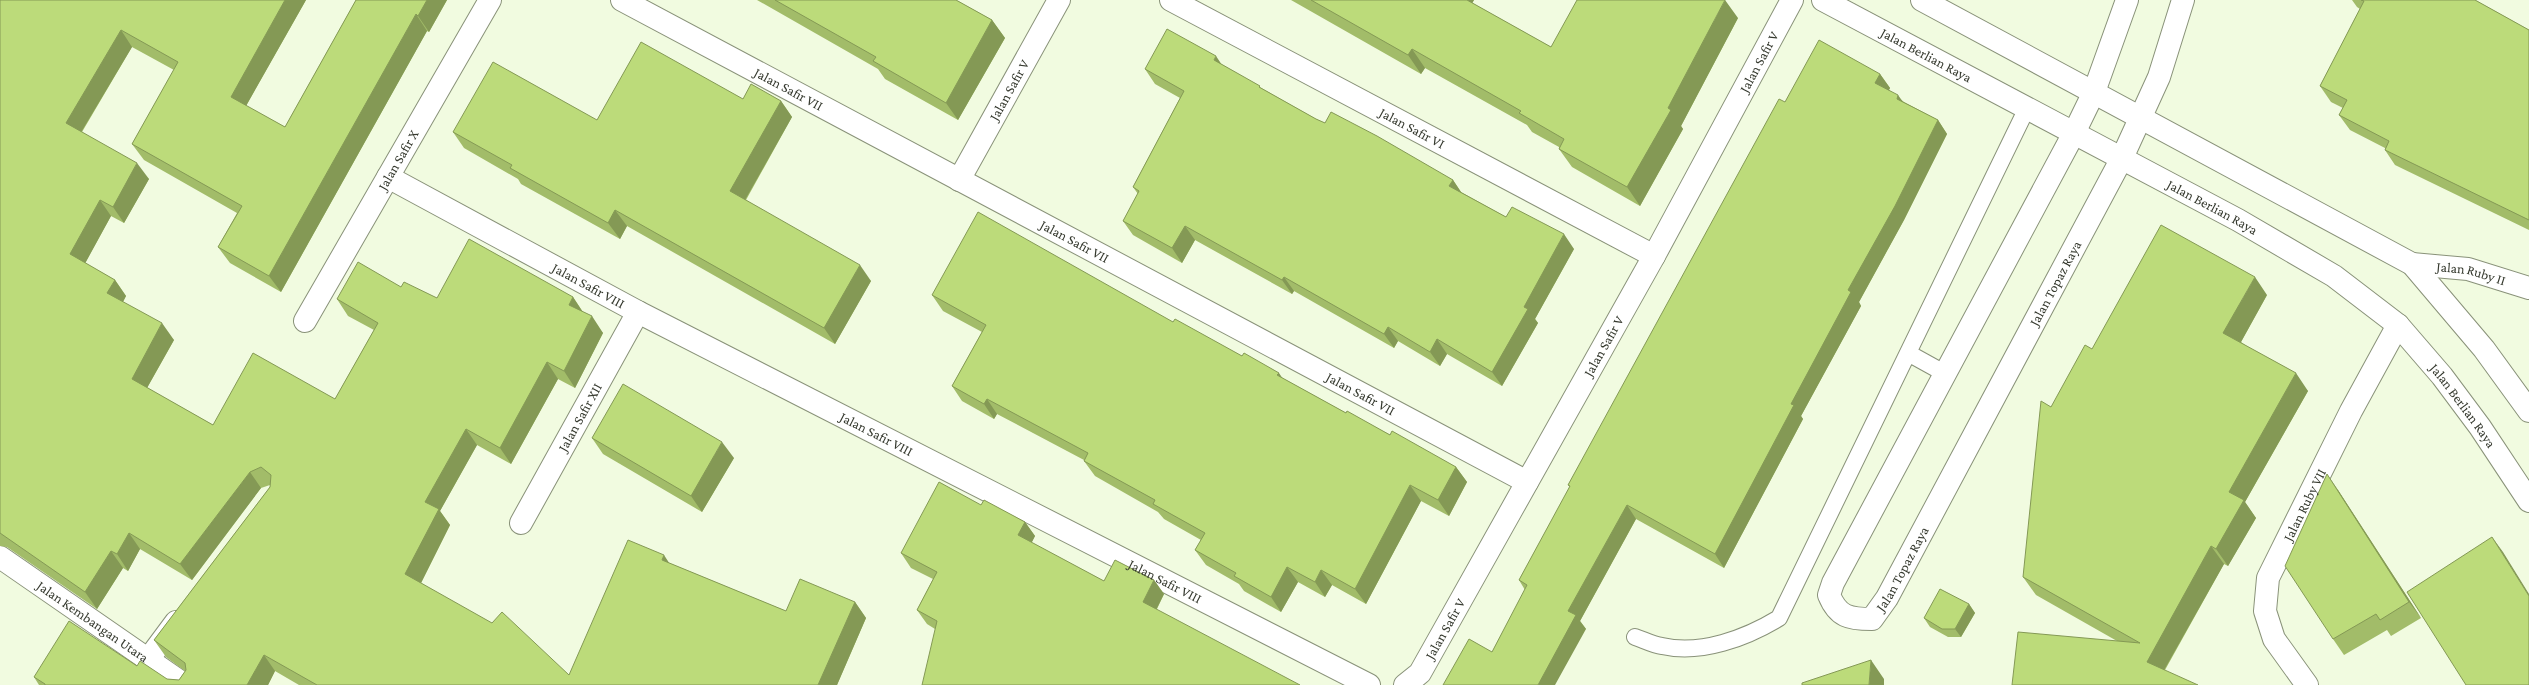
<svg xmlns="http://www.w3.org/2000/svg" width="2529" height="685" viewBox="0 0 2529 685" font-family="'Crimson Pro',serif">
<rect width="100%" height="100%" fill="#f1fbe0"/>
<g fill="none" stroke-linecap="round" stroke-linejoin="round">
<g stroke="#899279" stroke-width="18">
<path id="service" d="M1908 353 1946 374
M1635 637C1644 640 1653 645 1662 646 1701 655 1746 638 1779 618L2027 108"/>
</g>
<g stroke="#899279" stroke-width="24">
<g id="minor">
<path id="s1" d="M622 0 1527 482"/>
<path id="s2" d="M1171 0 1654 256"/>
<path id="s3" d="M1823 0 2238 220 2334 276 2398 325 2442 376 2480 427 2529 501"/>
<path d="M1922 0 2412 264 2484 349 2529 411"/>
<path id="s4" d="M2127 0 2094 92 2074 133 1833 583 1829 595C1838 617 1849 619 1872 619L1887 598 2122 158 2159 77 2183 0"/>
<path id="s5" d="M388 177 638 312 1369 685"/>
<path id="s6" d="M959 180 1059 0"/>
<path id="s7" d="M2412 264 2468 269 2529 288"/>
<path id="s8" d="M305 321 490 0"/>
<path id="s9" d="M521 523 638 312"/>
<path d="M147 661 176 622"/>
<path id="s10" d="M1405 685 1420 673 1654 256 1792 0"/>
<path id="s11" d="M2307 685 2274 639 2265 611 2268 578 2351 411 2398 325"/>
</g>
</g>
<g stroke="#899279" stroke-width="24">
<g id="tertiary">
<path id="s12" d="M0 557 185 685"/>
</g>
</g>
<use href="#service" stroke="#fff" stroke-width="16"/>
<use href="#minor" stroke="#fff" stroke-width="22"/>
<use href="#tertiary" stroke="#fff" stroke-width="22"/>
</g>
<path fill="#a2bc69" d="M0 0H306L246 106 285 127 356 0H447L429 32 427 31 281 292 230 263 218 247 237 213 144 160 132 144 174 70 132 47 82 132 149 179 124 223 111 216 85 263 115 280 126 296 123 302 174 340 147 388 213 425 335 399 374 330 348 316 337 299 401 287 437 298 573 297 583 312 603 333 575 388 558 379 511 464 477 445 440 511 450 525 421 583 569 675 669 563 786 611 855 602 866 618 837 685H299L275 671 268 685H39L34 677 137 666 167 679 179 680 185 671 166 657 154 640 270 487V485L261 488 192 580 140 549 128 571 123 568 97 609 7 547 0 546Z
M757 0H956L992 20 1005 38 958 120 885 79 878 69Z
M1291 0H1474L1472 3 1551 47 1738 18 1681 126 1683 129 1640 206 1572 167 1559 149V147L1532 132 1527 125 1425 68 1421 74Z
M2352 0H2475L2529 30V230L2395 165 2385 150V148L2350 130 2339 115 2343 108 2331 102 2320 86 2360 9 2357 7Z
M1221 64 1263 89 1316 119 1453 180 1461 192 1506 217 1574 249 1535 319 1538 323 1502 386 1447 354 1440 366 1398 341 1394 348 1294 291 1292 294 1195 240 1182 263 1133 235 1123 221 1138 194 1133 187 1180 98 1155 84 1145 69Z
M1880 74 1890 88 1889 90 1904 102 1938 120 1947 134 1904 220 1859 302 1861 306 1801 416 1803 419 1724 568 1636 519 1580 621 1586 629 1492 652 1525 590 1519 580 1570 487 1568 485 1785 102Z
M743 99 781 101 792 117 746 200 871 281 835 344 627 226 620 239 521 184 518 179 464 148 453 132 597 120Z
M932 295 1173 322 1242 356 1346 413 1456 467 1467 482 1449 516 1421 501 1366 604 1332 585 1325 597 1298 582 1281 612 1244 591 1239 584 1206 565 1195 550 1201 540 1164 519 1158 512 1095 476 1084 461V460L997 414 994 419 962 401 952 386 982 332 943 311Z
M2267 295 2241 342 2308 391 2245 502 2256 518 2228 566 2224 564 2165 670 2012 685 2117 641 2036 595 2023 577 2092 349Z
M592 438 734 458 702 512 603 454Z
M2338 490 2421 618 2391 636 2387 630 2344 655 2333 639Z
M981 505 1025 522 1035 536 1031 543 1104 581 1154 580 1164 594 1157 609 935 629 927 624 917 610 933 579 911 568 901 553Z
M1969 604 1975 613 1961 637H1948L1930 627 1924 618Z"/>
<path fill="#849955" d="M285 0H306L242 113 231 97Z
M427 0H447L429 32 418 16Z
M1460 0H1474L1468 11Z
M1725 0 1738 18 1681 126 1683 129 1640 206 1627 187 1668 108Z
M416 14 427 31 281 292 269 276Z
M992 20 1005 38 958 120 946 103Z
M121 30 132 47 77 139 66 123Z
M1412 49 1425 68 1421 74 1408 55Z
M1216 56 1226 71 1214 60Z
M1880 74 1890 88 1885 97 1875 83Z
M1898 95 1908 109 1897 99Z
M781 101 792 117 741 207 730 191Z
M1938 120 1947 134 1904 220 1859 302 1861 306 1801 416 1803 419 1724 568 1715 554 1848 290Z
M137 163 149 179 124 223 113 207Z
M1453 180 1463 195 1449 186Z
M100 200 111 216 81 271 70 254Z
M615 210 627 226 620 239 608 223Z
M1185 226 1195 240 1182 263 1172 248Z
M1564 234 1574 249 1535 319 1538 323 1502 386 1492 372 1524 307Z
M860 265 871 281 835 344 824 328Z
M1284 277 1294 291 1292 294 1282 280Z
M2255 277 2267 295 2236 351 2223 333Z
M115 280 126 296 119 309 107 293Z
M573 297 584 314 569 305Z
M592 316 603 333 575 388 564 371Z
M162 323 174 340 143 395 132 379Z
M1388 327 1398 341 1394 348 1384 334Z
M1437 339 1447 354 1440 366 1430 352Z
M547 362 558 379 511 464 500 448Z
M1279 373 1289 388 1277 375Z
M2296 373 2308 391 2245 502 2256 518 2228 566 2216 549 2229 492Z
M987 399 997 414 994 419 984 404Z
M466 429 477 445 440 511 450 525 417 591 405 574 425 502Z
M722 442 734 458 702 512 691 496Z
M1456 467 1467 482 1449 516 1438 500Z
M250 472 261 488 192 580 180 564Z
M2327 474 2338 490 2421 618 2409 602Z
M1410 485 1421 501 1366 604 1355 589Z
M1627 505 1636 519 1580 621 1586 629 1555 685H1538L1568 611Z
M1025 522 1035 536 1028 550 1018 535Z
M129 533 140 549 128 571 117 554Z
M2492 537 2503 552 2529 594V596Z
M2211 546 2224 564 2159 679 2147 662Z
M111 551 123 568 97 609 85 592Z
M664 555 675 572 662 560Z
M1287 567 1298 582 1281 612 1271 597Z
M1321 570 1332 585 1325 597 1315 582Z
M1154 580 1164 594 1153 616 1143 602Z
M855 602 866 618 837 685H818Z
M1969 604 1975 613 1961 637 1955 629Z
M264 655 275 671 268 685H247Z
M1871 660 1884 679V685H1869Z"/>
<path fill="#bcdb7a" stroke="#849955" d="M0 0H285L231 97 285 127 356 0H427L418 16 416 14 269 276 218 247 242 206 132 144 178 62 121 30 66 123 137 163 113 207 100 200 70 254 115 280 107 293 162 323 132 379 213 425 253 353 335 399 378 323 337 299 358 262 401 287 404 282 437 298 469 239 573 297 569 305 592 316 564 371 547 362 500 448 466 429 425 502 439 509 405 574 492 623 502 612 569 675 628 540 664 555 662 560 786 611 800 579 855 602 818 685H317L264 655 247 685H45V684L34 677 69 621 137 666 140 661 167 679 179 680 186 670 185 663 154 640 270 487 271 475 261 467 250 472 180 564 129 533 117 554 111 551 85 592 0 533Z
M775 0H956L992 20 946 103 873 61 876 57Z
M1311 0H1467L1551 47 1577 0H1725L1668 108 1671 110 1627 187 1559 149 1564 139 1519 113 1521 111 1412 49 1408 55Z
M2361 0H2475L2529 30V220L2385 150 2389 141 2339 115 2347 100 2320 86 2364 1Z
M1167 29 1216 56 1214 60 1260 86 1259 87 1316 119 1325 123 1331 112 1377 136 1453 180 1449 186 1506 217 1512 207 1564 234 1524 307 1528 309 1492 372 1437 339 1430 352 1388 327 1384 334 1284 277 1282 280 1185 226 1172 248 1123 221 1139 191 1133 187 1184 91 1145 69Z
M1819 40 1880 74 1875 83 1898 95 1897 99 1938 120 1895 206 1848 290 1851 292 1791 404 1794 405 1715 554 1627 505 1568 611 1576 615 1538 685H1443L1469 639 1492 652 1527 585 1519 580 1570 486 1568 485 1779 99 1785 102Z
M641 42 743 99 751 84 781 101 730 191 860 265 824 328 615 210 608 223 510 168 512 165 453 132 493 62 597 120Z
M978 212 1173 322 1175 319 1242 356 1244 353 1279 373 1277 375 1346 413 1347 411 1390 435 1392 431 1456 467 1438 500 1410 485 1355 589 1321 570 1315 582 1287 567 1271 597 1234 576 1236 573 1195 550 1205 533 1153 504 1155 500 1084 461 1088 453 987 399 984 404 952 386 986 325 932 295Z
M2161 225 2255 277 2223 333 2296 373 2229 492 2244 500 2216 549 2211 546 2147 662 2198 685H2012L2018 632 2140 643 2023 577 2041 401 2051 407 2085 345 2092 349Z
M623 384 722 442 691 496 592 438Z
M2327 474 2409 602 2380 620 2376 614 2333 639 2285 566Z
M939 482 981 505 984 500 1025 522 1018 535 1104 581 1115 560 1154 580 1143 602 1300 685H922L937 621 917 610 937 572 901 553Z
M2492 537 2529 596V685H2466L2407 592Z
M1940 589 1969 604 1955 629H1942L1924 618Z
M1871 660 1869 685H1802V683Z"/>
<g text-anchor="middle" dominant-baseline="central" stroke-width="3.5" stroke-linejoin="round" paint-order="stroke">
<g font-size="14" fill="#363a2f" stroke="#fff">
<text stroke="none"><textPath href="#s3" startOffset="117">Jalan Berlian Raya</textPath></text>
<text stroke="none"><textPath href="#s10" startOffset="718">Jalan Safir V</textPath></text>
<text stroke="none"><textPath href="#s1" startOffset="189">Jalan Safir VII</textPath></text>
<text stroke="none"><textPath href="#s6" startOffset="103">Jalan Safir V</textPath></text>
<text stroke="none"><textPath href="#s2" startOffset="273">Jalan Safir VI</textPath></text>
<text stroke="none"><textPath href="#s8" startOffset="186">Jalan Safir X</textPath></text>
<text stroke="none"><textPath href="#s3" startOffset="441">Jalan Berlian Raya</textPath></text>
<text stroke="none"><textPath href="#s1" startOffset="513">Jalan Safir VII</textPath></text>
<text stroke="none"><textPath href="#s7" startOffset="60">Jalan Ruby II</textPath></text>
<text stroke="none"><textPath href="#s4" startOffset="1103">Jalan Topaz Raya</textPath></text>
<text stroke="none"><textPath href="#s5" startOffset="228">Jalan Safir VIII</textPath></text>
<text stroke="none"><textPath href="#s10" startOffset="394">Jalan Safir V</textPath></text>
<text stroke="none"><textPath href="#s1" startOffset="837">Jalan Safir VII</textPath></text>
<text stroke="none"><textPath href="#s3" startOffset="765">Jalan Berlian Raya</textPath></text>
<text stroke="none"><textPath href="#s9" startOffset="121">Jalan Safir XII</textPath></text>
<text stroke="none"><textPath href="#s5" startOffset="552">Jalan Safir VIII</textPath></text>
<text stroke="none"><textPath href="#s11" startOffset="201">Jalan Ruby VII</textPath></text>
<text stroke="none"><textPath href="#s4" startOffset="779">Jalan Topaz Raya</textPath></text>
<text stroke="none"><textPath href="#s5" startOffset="876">Jalan Safir VIII</textPath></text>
<text stroke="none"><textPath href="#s12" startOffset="113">Jalan Kembangan Utara</textPath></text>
<text stroke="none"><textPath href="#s10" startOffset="70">Jalan Safir V</textPath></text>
</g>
</g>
</svg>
